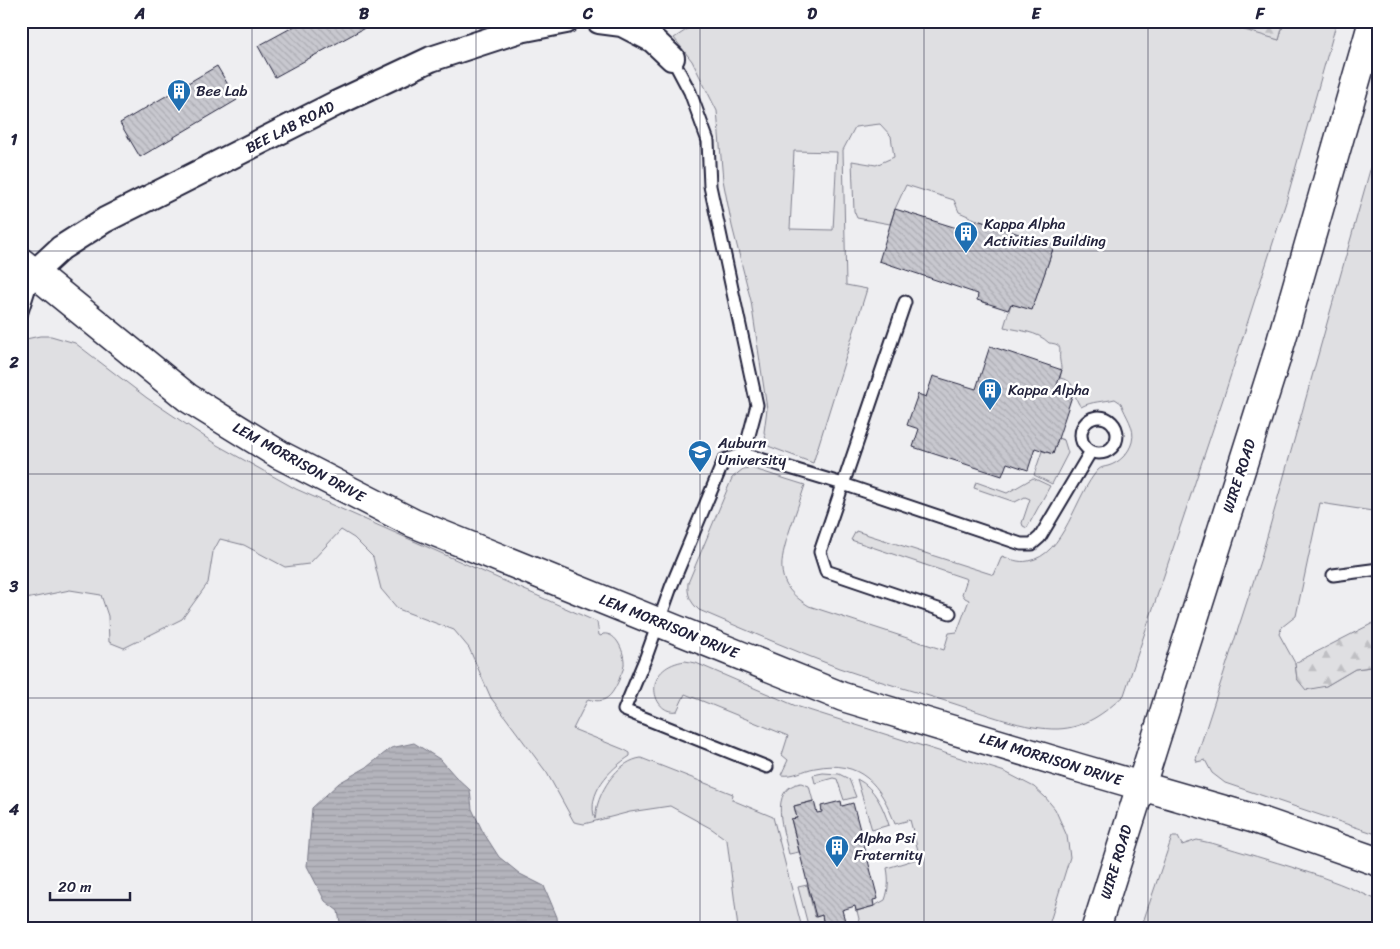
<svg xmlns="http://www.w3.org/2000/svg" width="1400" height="949" viewBox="0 0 1400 949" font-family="Sriracha,sans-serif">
<defs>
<pattern id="forest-firs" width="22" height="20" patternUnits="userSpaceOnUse" patternTransform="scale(1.25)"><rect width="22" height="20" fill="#dfdfe2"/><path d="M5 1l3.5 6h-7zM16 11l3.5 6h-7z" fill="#bfbfc3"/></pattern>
<pattern id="water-rules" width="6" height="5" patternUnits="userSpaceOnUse" patternTransform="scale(1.25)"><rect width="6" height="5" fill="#b4b4bc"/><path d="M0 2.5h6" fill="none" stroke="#9a9aa2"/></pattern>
<pattern id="building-back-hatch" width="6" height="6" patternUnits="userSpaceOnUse" patternTransform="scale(1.25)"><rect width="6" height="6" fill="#c8c8cf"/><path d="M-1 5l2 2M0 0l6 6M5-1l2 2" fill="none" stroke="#acacb3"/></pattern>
</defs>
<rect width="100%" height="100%" fill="#fff"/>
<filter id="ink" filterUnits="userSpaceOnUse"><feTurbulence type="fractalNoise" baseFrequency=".02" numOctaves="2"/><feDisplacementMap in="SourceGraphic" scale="10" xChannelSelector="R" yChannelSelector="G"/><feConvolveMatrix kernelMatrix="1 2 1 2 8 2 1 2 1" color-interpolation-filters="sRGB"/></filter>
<g filter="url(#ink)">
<path fill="#eeeef1" d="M21 21H1379V928H1096L1097 924 1080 928H21Z"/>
<path fill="#dfdfe2" stroke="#80808e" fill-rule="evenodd" d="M700 21H1224L1279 40 1284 21H1337L1286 202 1226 390 1124 695C1105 713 1085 728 1058 729 1026 730 983 713 952 703 914 691 876 681 839 668 792 650 746 630 699 610 690 602 687 594 688 583L732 478 743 469 751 468 805 485C800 500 795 515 790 529 779 563 774 585 809 606L944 650 949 633 957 632 969 600 965 598 962 594 967 579 851 540 856 531 994 575 1002 556C1010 559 1019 563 1028 561 1065 555 1075 495 1098 470 1101 467 1104 467 1108 466 1119 463 1129 453 1132 442 1136 427 1125 416 1121 403L1115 399C1103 402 1092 401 1081 407 1070 393 1079 382 1060 378 1062 370 1061 368 1060 361 1058 351 1065 344 1049 343 1037 331 1020 331 1004 327L1011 304 1032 309 1054 246 977 220 959 212 954 200 906 185 895 209 890 224 857 218 854 211 852 161 876 165 894 157 891 136 880 124 855 127 843 150 846 285 867 289 813 463 768 446 764 432 767 409 751 301 732 226 723 180 717 111 692 61 674 38ZM794 151 837 152 833 230 790 229Z
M1379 138V424L1372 431 1379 438V512L1320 503 1296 616 1282 627 1279 634 1295 663 1297 679 1326 686 1355 669 1379 666V835L1225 783 1212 773 1205 760 1197 762 1196 759 1261 558Z
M40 336H51L75 343 147 398 217 445 296 489 597 622 599 635 601 636 603 634C617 632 625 653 624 665 624 670 620 675 619 680 612 695 606 705 588 699L573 729 625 750 630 753V756C610 769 586 793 595 819 596 815 596 808 598 803 604 784 620 761 641 758L733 794 732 800 773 817 802 928H738L727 840 712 829 670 806 630 812 584 824 574 822 547 773 491 698 469 648 454 630 398 609 381 589 373 557 354 538 341 530 309 564 285 567 244 545 220 539 213 552 208 583 182 619 124 648 109 642 108 616 101 595 70 590 21 600V343L26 339Z
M1058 438 1064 440 1068 453 1052 484 1034 475 1042 451 1053 454Z
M1033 478 1050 486 1027 528 1023 526 1022 523 1030 499 1025 497 1015 502 974 488 976 482 1007 493Z
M685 661 696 663 796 706 1005 772 1034 787 1045 797 1055 809 1067 836 1070 857 1048 928H850L857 924 859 919 857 911 874 906 885 900C889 889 889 879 887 868L920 858 910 820 895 824C881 785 861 759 815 768 803 770 794 777 781 775L788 760 782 755 788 736 685 694 677 711C653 716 639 668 685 661Z
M823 773 839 774 849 779 856 797 844 800 837 779 833 778 815 783 813 775Z
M857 779C875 788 883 807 889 825L872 830Z
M801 783 809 786 813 801 794 806 797 818 791 819 799 852 789 854C784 833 767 788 801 783Z
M1172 837H1178L1182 845 1197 840 1215 844C1270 861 1327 875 1379 901V928H1141Z
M807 885 815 917 822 915 824 926 820 928H810L808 925 798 887Z"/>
<path fill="url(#forest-firs)" stroke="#80808e" d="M1224 21H1284L1279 40 1227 25Z
M1379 620V666L1355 669 1326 686 1306 690 1297 679 1295 663Z"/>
<path fill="url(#water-rules)" stroke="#7a7a88" d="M414 743 441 760 455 776 470 790 472 809 483 832 499 857 520 874 544 886 557 917 558 928H341L338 911 325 901 307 866 312 808 339 783 367 767 391 748Z"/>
<path fill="url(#building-back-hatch)" stroke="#22223b" d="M304 21H368L370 25 275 77 258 46Z
M217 66 237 100 140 157 120 123Z
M895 209 973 233 977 220 1054 246 1032 310 1011 304 1008 310 977 300 978 294 879 261Z
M990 346 1062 370 1056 388 1073 393 1053 454 1035 448 1028 470 1007 463 1002 476 913 447 919 429 907 425 918 394 926 397 933 376 976 389Z
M814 801 817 813 822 812 821 806 841 801 842 806 853 803 878 899 873 900 874 906 856 911 855 906 842 910 845 921 824 926 822 915 816 917 791 819 797 818 794 806Z"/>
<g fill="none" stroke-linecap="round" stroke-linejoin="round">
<g stroke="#22223b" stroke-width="15">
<path id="lane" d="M672 58 690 92 708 141 710 186 757 405 744 454
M905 302 820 552 826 571 950 613
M21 315 34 274
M1081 435a18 18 0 1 1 36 0a18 18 0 1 1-36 0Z
M1333 575 1379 569
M767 767 624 710 646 657 671 587 724 460 744 454 843 484 1021 544H1032L1040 537 1091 451"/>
</g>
<g stroke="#22223b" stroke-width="28">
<path id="street" d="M599 21 622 24 653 40 672 58
M34 273 61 248 105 220 335 104 431 59 520 30 566 21"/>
</g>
<g stroke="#22223b" stroke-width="31">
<path id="secondary" d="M21 262 188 398 280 455 413 523 843 697 1079 768 1252 818 1379 862
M1096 928 1276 359 1373 21"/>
</g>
<use href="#lane" stroke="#fff" stroke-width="11"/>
<use href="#street" stroke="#fff" stroke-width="24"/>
<use href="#secondary" stroke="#fff" stroke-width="28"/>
</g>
</g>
<path fill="none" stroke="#22223b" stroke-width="1" stroke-opacity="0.55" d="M252 21V928M476 21V928M700 21V928M924 21V928M1148 21V928M21 251H1379M21 474H1379M21 698H1379"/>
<defs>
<g id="building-pin" transform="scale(1.25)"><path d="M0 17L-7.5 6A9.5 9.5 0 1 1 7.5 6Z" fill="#1f6fb2" stroke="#fff"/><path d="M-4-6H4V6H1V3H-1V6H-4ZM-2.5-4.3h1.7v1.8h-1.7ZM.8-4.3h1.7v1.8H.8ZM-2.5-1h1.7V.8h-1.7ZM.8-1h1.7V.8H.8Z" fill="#fff"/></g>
<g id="university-pin" transform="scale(1.25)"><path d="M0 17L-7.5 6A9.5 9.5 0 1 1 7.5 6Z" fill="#1f6fb2" stroke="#fff"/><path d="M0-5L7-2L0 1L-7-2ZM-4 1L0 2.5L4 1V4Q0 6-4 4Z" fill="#fff"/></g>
</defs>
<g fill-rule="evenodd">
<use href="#building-pin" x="179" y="91"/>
<use href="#building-pin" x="966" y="233"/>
<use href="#building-pin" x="990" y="390"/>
<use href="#university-pin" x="700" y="452"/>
<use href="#building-pin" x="837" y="847"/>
</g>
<g text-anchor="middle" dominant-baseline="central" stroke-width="5" stroke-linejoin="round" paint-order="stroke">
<g font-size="15" fill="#22223b" stroke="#fff" text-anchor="start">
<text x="196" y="91">Bee Lab</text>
<text x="984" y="224">Kappa Alpha<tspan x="984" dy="17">Activities Building</tspan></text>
<text x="1008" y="390">Kappa Alpha</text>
<text x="718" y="443">Auburn<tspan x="718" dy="17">University</tspan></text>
<text x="854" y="838">Alpha Psi<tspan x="854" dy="17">Fraternity</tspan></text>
</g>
<g font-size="15" fill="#22223b" stroke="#fff">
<text transform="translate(290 127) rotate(-27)">BEE LAB ROAD</text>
<text transform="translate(299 462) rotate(29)">LEM MORRISON DRIVE</text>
<text transform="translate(1239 476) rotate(-72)">WIRE ROAD</text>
<text transform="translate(669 626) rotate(22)">LEM MORRISON DRIVE</text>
<text transform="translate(1051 759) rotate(17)">LEM MORRISON DRIVE</text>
<text transform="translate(1116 862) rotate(-73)">WIRE ROAD</text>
</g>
</g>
<rect width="1400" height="949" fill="none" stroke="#fff" stroke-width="55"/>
<path d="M50 892v8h80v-8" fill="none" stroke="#22223b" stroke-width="2.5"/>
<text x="58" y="892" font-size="15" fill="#22223b" stroke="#ffffff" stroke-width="4" paint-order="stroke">20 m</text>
<rect x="28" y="28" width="1344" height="894" fill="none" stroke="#22223b" stroke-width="2"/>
<g font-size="16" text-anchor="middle" font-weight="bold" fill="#22223b">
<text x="140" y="19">A</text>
<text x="364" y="19">B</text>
<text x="588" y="19">C</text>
<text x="812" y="19">D</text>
<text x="1036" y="19">E</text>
<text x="1260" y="19">F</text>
<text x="14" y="145">1</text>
<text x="14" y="368">2</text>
<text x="14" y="592">3</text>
<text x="14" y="815">4</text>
</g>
</svg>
